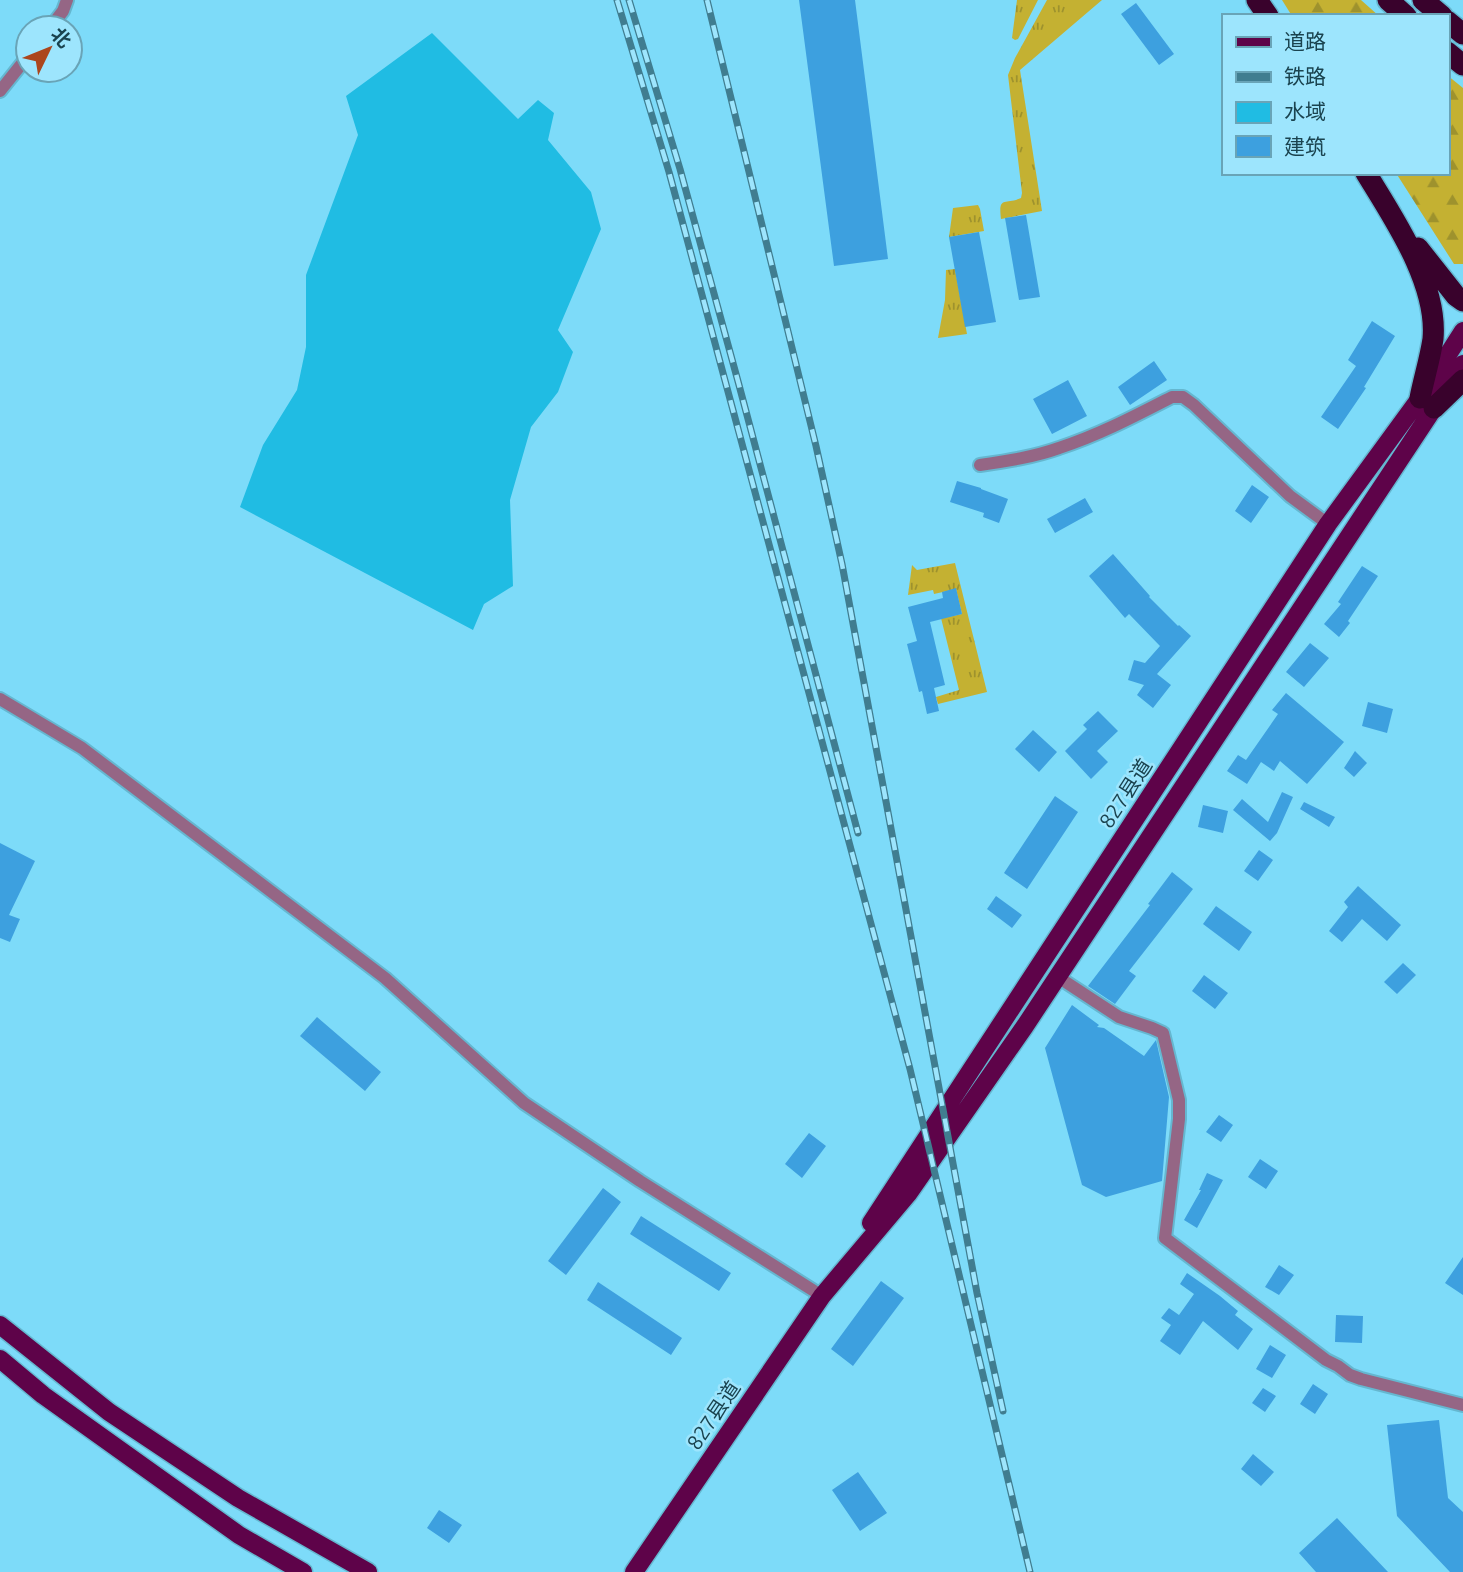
<svg xmlns="http://www.w3.org/2000/svg" width="1463" height="1572" viewBox="0 0 1463 1572" font-family="Ubuntu,'Noto Sans SC',sans-serif">
<defs>
<pattern id="grass-tufts" width="24" height="20" patternUnits="userSpaceOnUse" patternTransform="scale(1.75)"><rect width="24" height="20" fill="#c4b132"/><path d="M3 7l-1-3M5 7V3M7 7l1-3M15 17l-1-3M17 17v-4M19 17l1-3" fill="none" stroke="#9e922d"/></pattern>
<pattern id="forest-firs" width="22" height="20" patternUnits="userSpaceOnUse" patternTransform="scale(1.75)"><rect width="22" height="20" fill="#c4b132"/><path d="M5 1l3.5 6h-7zM16 11l3.5 6h-7z" fill="#9e922d"/></pattern>
</defs>
<rect width="100%" height="100%" fill="#7ddbf9"/>
<path fill="url(#grass-tufts)" d="M1017 0H1038L1018 39 1015 40 1012 38Z
M1047 0H1102L1020 70 1042 211 1001 219C998 195 1005 205 1021 198L1022 193 1008 75 1015 58Z
M978 205 980 209 984 231 949 237 953 208Z
M955 269 967 334 938 338 945 300 946 270Z
M955 563 987 692 938 704 936 697 959 690 937 602 948 617 962 614 956 589 934 594 933 590 908 595 912 565 917 570Z"/>
<path fill="url(#forest-firs)" d="M1282 0H1361L1379 16H1292Z
M1447 75 1463 88V264H1454L1396 173H1447Z"/>
<path fill="#20bce3" d="M432 33 518 119 538 100 554 113 548 140 591 192 601 229 558 330 573 352 558 392 531 427 510 500 513 586 484 604 473 630 240 507 263 445 297 390 306 347V275L358 135 346 96Z"/>
<path fill="#3da0df" d="M799 0H855L888 259 834 266Z
M1136 3 1174 54 1159 65 1121 14Z
M1026 215 1040 297 1019 300 1005 218Z
M979 232 996 322 965 327 949 237Z
M1372 321 1395 336 1364 387 1366 388 1338 429 1321 417 1356 366 1348 360Z
M1154 361 1167 380 1130 405 1118 387Z
M1068 380 1087 416 1052 434 1033 399Z
M957 481 981 488V489L1008 499 999 523 983 517 984 513 950 502Z
M1252 485 1269 497 1251 523 1235 511Z
M1085 498 1093 512 1055 533 1047 519Z
M1113 554 1150 596 1149 597 1178 626 1179 625 1191 636 1157 674 1171 685 1153 708 1137 695 1144 685 1128 680 1134 660 1145 663 1160 646 1129 614 1125 618 1089 576Z
M1362 566 1378 576 1348 621 1350 623 1339 637 1324 624 1341 604 1338 602Z
M956 588 962 614 930 622 945 685 934 688 939 711 927 714 922 691 919 692 907 644 917 641 908 607 943 598 942 592Z
M1310 643 1329 658 1304 687 1286 672Z
M1286 693 1344 742 1307 784 1280 761 1274 771 1261 762 1247 784 1227 771 1238 755 1246 760 1278 714 1272 710Z
M1368 702 1393 709 1387 733 1362 726Z
M1098 711 1118 731 1097 751 1108 762 1091 779 1065 751 1087 729 1083 725Z
M1033 730 1057 752 1039 772 1015 749Z
M1355 751 1367 763 1354 777 1344 768Z
M1282 792 1293 797 1277 833 1270 841 1233 810 1242 799 1268 822Z
M1055 796 1078 812 1027 889 1004 873Z
M1304 802 1335 817 1329 827 1300 809Z
M1203 805 1228 811 1223 833 1198 827Z
M0 843 35 861 9 915 20 919 10 942 0 938Z
M1259 850 1273 860 1258 881 1244 871Z
M1172 872 1193 889 1129 971 1136 976 1115 1004 1088 986 1150 905 1148 904Z
M1358 886 1401 925 1387 941 1362 919 1342 942 1329 931 1348 907 1344 902Z
M996 896 1022 915 1012 928 987 909Z
M1216 906 1252 932 1239 951 1203 924Z
M1403 963 1416 975 1397 994 1384 982Z
M1204 975 1228 993 1215 1009 1192 991Z
M1072 1005 1099 1025 1097 1027 1104 1028 1144 1056 1156 1040 1169 1097 1162 1181 1106 1197 1082 1185 1045 1048Z
M317 1017 381 1072 365 1091 300 1036Z
M1219 1115 1233 1125 1221 1142 1206 1132Z
M809 1133 826 1146 802 1178 785 1164Z
M1260 1159 1278 1171 1266 1189 1248 1177Z
M1207 1173 1223 1180 1197 1228 1184 1220 1201 1190H1199Z
M603 1188 621 1202 566 1275 548 1261Z
M641 1216 731 1273 719 1291 630 1234Z
M1463 1257V1295L1445 1283Z
M1279 1265 1294 1275 1279 1295 1265 1287Z
M1187 1273 1220 1296 1238 1311 1235 1315 1253 1329 1238 1350 1203 1321 1180 1355 1160 1341 1171 1325 1161 1318 1169 1308 1179 1315 1194 1294 1180 1284Z
M881 1281 904 1298 853 1366 831 1349Z
M598 1282 682 1338 671 1355 587 1300Z
M1336 1315 1363 1316 1362 1343 1335 1342Z
M1270 1345 1286 1355 1272 1378 1256 1369Z
M1313 1384 1328 1394 1315 1414 1300 1404Z
M1263 1388 1276 1396 1265 1412 1252 1403Z
M1439 1420 1448 1498 1463 1512V1572H1450L1397 1516 1387 1425Z
M1253 1454 1274 1472 1261 1486 1241 1469Z
M858 1472 887 1513 860 1531 832 1490Z
M439 1510 462 1525 449 1543 427 1528Z
M1337 1518 1388 1572H1316L1299 1553Z"/>
<g fill="none" stroke-linecap="round" stroke-linejoin="round">
<g stroke="#65b7d0" stroke-width="16">
<path id="minor" d="M50 28 63 11 67 0
M0 91 28 56
M980 465C1007 461 1034 457 1059 448 1099 435 1135 416 1172 397H1183L1194 405 1290 496 1328 524
M0 699 82 748 385 978 524 1103 640 1181 822 1296
M1058 977 1119 1017 1152 1028 1163 1033 1179 1100V1119L1165 1238 1326 1360 1338 1366 1350 1375 1361 1379 1463 1405"/>
</g>
<g stroke="#65b7d0" stroke-width="21">
<path id="major" d="M871 1223 1328 524 1420 398 1463 331
M0 1325 109 1412 238 1498 368 1572
M0 1359 43 1395 239 1535 303 1572
M634 1572 822 1296 908 1194 1025 1026 1463 364"/>
</g>
<g stroke="#65b7d0" stroke-width="24">
<path id="highway" d="M1257 0 1268 16
M1388 0 1406 16
M1423 0 1442 16
M1447 21 1463 34
M1447 52 1463 65
M1366 173C1394 219 1438 283 1433 339 1430 359 1424 378 1420 398
M1418 248 1456 296 1463 301
M1434 408 1463 380"/>
</g>
<use href="#minor" stroke="#956685" stroke-width="12"/>
<use href="#major" stroke="#5e0349" stroke-width="18"/>
<use href="#highway" stroke="#39022c" stroke-width="21"/>
<g stroke="#407d90" stroke-width="7">
<path id="rail" d="M617 0 669 172 910 1069 1030 1572
M629 0 680 169 739 385 858 833
M707 0 816 446 842 564 977 1293 1003 1411"/>
</g>
<use href="#rail" stroke="#9de5fd" stroke-width="4.5" stroke-dasharray="13" stroke-linecap="butt"/>
</g>
<g text-anchor="middle" dominant-baseline="central" stroke-width="5" stroke-linejoin="round" paint-order="stroke">
<g font-size="21" fill="#1a434f" stroke="#9de5fd">
<text transform="translate(1125 793) rotate(-57)">827县道</text>
<text transform="translate(713 1415) rotate(-56)">827县道</text>
</g>
</g>
<rect x="1222" y="14" width="228" height="161" fill="#9de5fd" stroke="#69a4b7" stroke-width="2"/>
<rect x="1236" y="37" width="35" height="10" fill="#5e0349" stroke="#69a4b7" stroke-width="2"/>
<text x="1284" y="49" font-size="21" fill="#1a434f">道路</text>
<rect x="1236" y="72" width="35" height="10" fill="#407d90" stroke="#69a4b7" stroke-width="2"/>
<text x="1284" y="84" font-size="21" fill="#1a434f">铁路</text>
<rect x="1236" y="102" width="35" height="21" fill="#20bce3" stroke="#69a4b7" stroke-width="2"/>
<text x="1284" y="119" font-size="21" fill="#1a434f">水域</text>
<rect x="1236" y="136" width="35" height="21" fill="#3da0df" stroke="#69a4b7" stroke-width="2"/>
<text x="1284" y="154" font-size="21" fill="#1a434f">建筑</text>
<g transform="translate(49 49) rotate(47)"><circle r="33" fill="#9de5fd" stroke="#69a4b7" stroke-width="2"/>
<path d="M0-5L12 26L0 18L-12 26Z" fill="#ac461c"/>
<text y="-10" font-size="19" font-weight="bold" text-anchor="middle" fill="#1a434f">北</text>
</g>
</svg>
